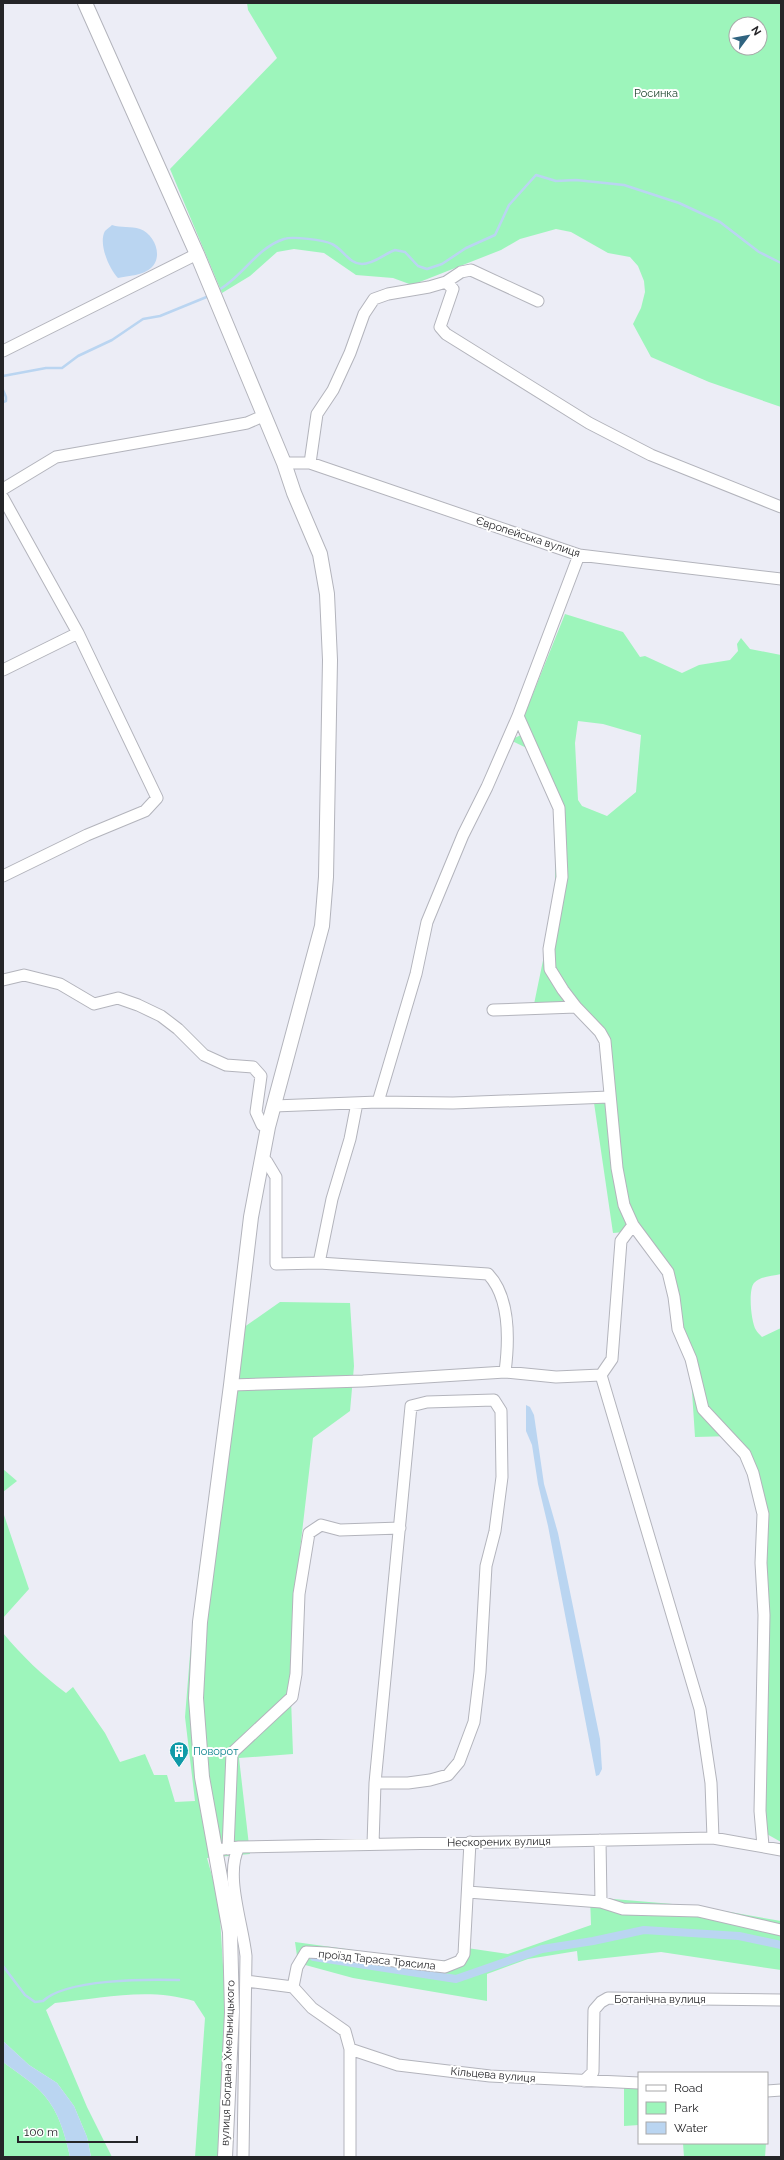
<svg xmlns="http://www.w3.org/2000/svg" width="784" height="2160" viewBox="0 0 784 2160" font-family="Raleway,sans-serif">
<rect width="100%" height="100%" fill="#ecedf6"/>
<path fill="#9df5bb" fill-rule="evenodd" d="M247 3H781V407L709 382 651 357 633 324 641 308 645 292 644 281 638 266 630 257 608 253 571 232 556 229 520 239 501 250 412 285 393 278 356 275 324 253 294 249 277 252 250 276 222 293 170 169 277 58 248 10ZM736 24H760V48H736Z
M565 614 623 632 640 657 645 656 682 673 699 665 730 660 738 651 737 644 741 638 750 649 781 655V1274C772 1276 761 1276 754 1283 748 1290 751 1322 756 1330 757 1332 760 1335 762 1337L781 1328V1842L756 1828 761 1610 757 1494 733 1436 695 1437 691 1376 675 1332 666 1272 637 1231 613 1233 593 1096 605 1094C605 1083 606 1040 603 1032 593 1008 554 1010 533 1009L554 907 558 799 535 752 510 740 530 731 524 716ZM578 721 603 724 641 735 636 792 607 816 582 806 578 800 575 743Z
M280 1302 350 1303 354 1366 350 1411 313 1438 295 1593 290 1671 293 1754 239 1758 250 1854 207 1858 219 1901 226 2015 218 2157H195L205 2018 194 2001C149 1987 102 1998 55 2003L46 2010 87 2107 112 2157H91L87 2137 74 2106 57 2083 29 2065 3 2041V1633C22 1656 42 1675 66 1693L73 1687 105 1733 120 1762 145 1754 154 1775H167L175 1802 195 1801 185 1717 190 1655 199 1570 217 1462 233 1335Z
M3 1469 17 1481 3 1492Z
M4 1515 29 1589 3 1618V1516Z
M590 1897 696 1906 781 1921V1970L661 1952 578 1961 577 1951 528 1959 487 1974V2001L353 1978 298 1963 295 1942 433 1961 457 1960 467 1948 508 1954 591 1925Z
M3 2062C16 2072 33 2082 44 2095 59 2112 65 2135 70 2157H3Z
M624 2086 639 2087V2125L624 2126Z
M683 2143H766L765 2157H684Z"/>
<path fill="#bad5f1" d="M112 225C121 228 131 226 140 229 154 234 164 256 151 268 144 275 128 276 118 278 109 269 98 243 105 231 107 229 110 227 112 225Z
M526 1405 530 1407 534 1415 544 1484 558 1533 600 1739 602 1769 599 1775 596 1776 548 1526 538 1484 532 1445 526 1431Z
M3 2041 29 2065 57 2083 74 2106 87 2137 91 2157H70C65 2135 59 2112 44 2095 33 2082 16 2072 3 2062Z"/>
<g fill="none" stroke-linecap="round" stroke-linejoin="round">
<path stroke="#bad5f1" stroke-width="2.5" d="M217 291C242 278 256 248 284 239 292 236 324 240 332 244 343 249 349 264 362 264 374 264 384 254 395 250L405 252 418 266 427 269 442 264 466 248 495 235 509 205 536 175 556 181 576 180 624 185 679 203 720 222 759 252 781 263
M3 376 46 368H62L78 356 112 340 143 319 160 316 209 296
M3 390 6 397V401L3 402
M3 1966 25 1995 35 2002 43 2001C66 1979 147 1979 179 1980"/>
<path stroke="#bad5f1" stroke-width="8" d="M314 1957 456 1979 542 1949 593 1941 644 1930 739 1936 781 1945"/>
<g stroke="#b3b4bc" stroke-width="13">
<path id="minor" d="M446 282 453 289 440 327 446 334 589 423 651 455 781 507
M3 351 197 254
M284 463H310L579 555 781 579
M310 463 317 414 333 390 350 353 364 314 374 299 388 294 429 287 446 282 461 272 471 270 538 301
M3 489 56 457 198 432 247 423 263 416
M3 498 78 633 157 798 145 811 87 835 3 876
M579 555 518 716 559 808 562 877 549 949 550 969 563 990 576 1007 600 1032 605 1041 617 1168 624 1205 633 1225 668 1272 674 1297 678 1329 691 1359 703 1409 745 1454 753 1473 763 1514 761 1563 764 1615 760 1811 763 1846
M3 670 78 633
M3 980 24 975 60 984 94 1004 118 998 138 1005 161 1016 178 1029 204 1055 226 1065 253 1067 261 1076 256 1112 262 1125 268 1127
M493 1010 576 1007
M378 1102 416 974 427 922 463 835 487 787 518 716
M274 1106 378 1102 453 1103 609 1097
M262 1157 267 1162 276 1177V1264L319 1263 488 1274C511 1298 509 1341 505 1372
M633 1225 621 1241 612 1359 601 1375 700 1709 711 1783 713 1838
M319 1263 332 1199 350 1139 357 1103
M231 1385 363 1381 505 1372 556 1377 601 1375
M600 1840 601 1902
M373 1844 375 1783 411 1406 427 1402 494 1400 501 1411 502 1477 495 1531 486 1566 480 1672 474 1722 459 1762 448 1775 430 1780 408 1783H375
M239 1847C224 1874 243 1925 246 1956L243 2157
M228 1849 232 1753 292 1697 296 1674 299 1594 309 1533 321 1525 340 1530 400 1528
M216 1850 239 1847 713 1838 781 1850
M468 1892 601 1902 623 1909 698 1911 781 1930
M246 1981 293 1987
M293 1987 297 1967 306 1952 327 1953 445 1967 460 1961 464 1954 470 1842
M293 1987 312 2008 345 2031 350 2049V2157
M350 2049 398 2065 490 2076 639 2083
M584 2081 593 2072 594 2010 601 2002 608 1998 781 2000
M767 2091 781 2090"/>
</g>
<g stroke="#b3b4bc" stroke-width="16">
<path id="major" d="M85 3 197 254 284 463 294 493 320 554 327 594 330 660 326 877 322 926 268 1127 251 1217 231 1385 200 1622 196 1698 202 1777 230 1932 232 2012 225 2157"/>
</g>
<use href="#minor" stroke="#fff" stroke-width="11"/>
<use href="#major" stroke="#fff" stroke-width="14"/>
</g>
<defs>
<g id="building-pin" transform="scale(1)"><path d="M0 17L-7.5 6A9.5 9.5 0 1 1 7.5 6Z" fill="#0f9aa8" stroke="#fff"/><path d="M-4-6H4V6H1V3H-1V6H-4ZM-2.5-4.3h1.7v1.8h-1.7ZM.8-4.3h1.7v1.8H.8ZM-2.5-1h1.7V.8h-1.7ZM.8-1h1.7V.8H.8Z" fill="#fff"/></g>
</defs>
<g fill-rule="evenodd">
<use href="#building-pin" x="179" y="1751"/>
</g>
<g text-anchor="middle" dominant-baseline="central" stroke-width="4" stroke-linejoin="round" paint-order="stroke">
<g font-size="11" fill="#1d432c" stroke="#fff">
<text x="656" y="93">Росинка</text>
</g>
<g font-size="11" fill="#252528" stroke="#fff">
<text transform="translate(528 537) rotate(18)">Європейська вулиця</text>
<text transform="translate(499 1842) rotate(-1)">Нескорених вулиця</text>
<text transform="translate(377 1960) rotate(6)">проїзд Тараса Трясила</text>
<text x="660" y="1999">Ботанічна вулиця</text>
<text transform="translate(228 2063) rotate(-88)">вулиця Богдана Хмельницького</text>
<text transform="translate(493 2075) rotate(5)">Кільцева вулиця</text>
</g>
<g font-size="11" fill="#0d838f" stroke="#fff" text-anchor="start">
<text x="193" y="1751">Поворот</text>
</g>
</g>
<rect width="784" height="2160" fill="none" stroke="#252528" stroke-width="8"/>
<rect x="638" y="2072" width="130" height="72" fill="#ffffff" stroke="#a8a8a9"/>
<rect x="646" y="2085" width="20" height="6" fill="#ffffff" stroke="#a8a8a9"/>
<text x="674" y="2092" font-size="12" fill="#252528">Road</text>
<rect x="646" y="2102" width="20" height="12" fill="#9df5bb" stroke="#a8a8a9"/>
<text x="674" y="2112" font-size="12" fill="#252528">Park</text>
<rect x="646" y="2122" width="20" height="12" fill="#bad5f1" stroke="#a8a8a9"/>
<text x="674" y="2132" font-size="12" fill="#252528">Water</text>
<g transform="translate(748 36) rotate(58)"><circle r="19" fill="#ffffff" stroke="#a8a8a9"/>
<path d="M0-3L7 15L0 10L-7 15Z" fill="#306480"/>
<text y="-6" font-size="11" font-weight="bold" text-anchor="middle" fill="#252528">N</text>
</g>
<path d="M18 2136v6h119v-6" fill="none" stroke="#252528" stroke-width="2"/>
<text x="24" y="2136" font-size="12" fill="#252528" stroke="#ffffff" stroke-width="3" paint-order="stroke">100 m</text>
</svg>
